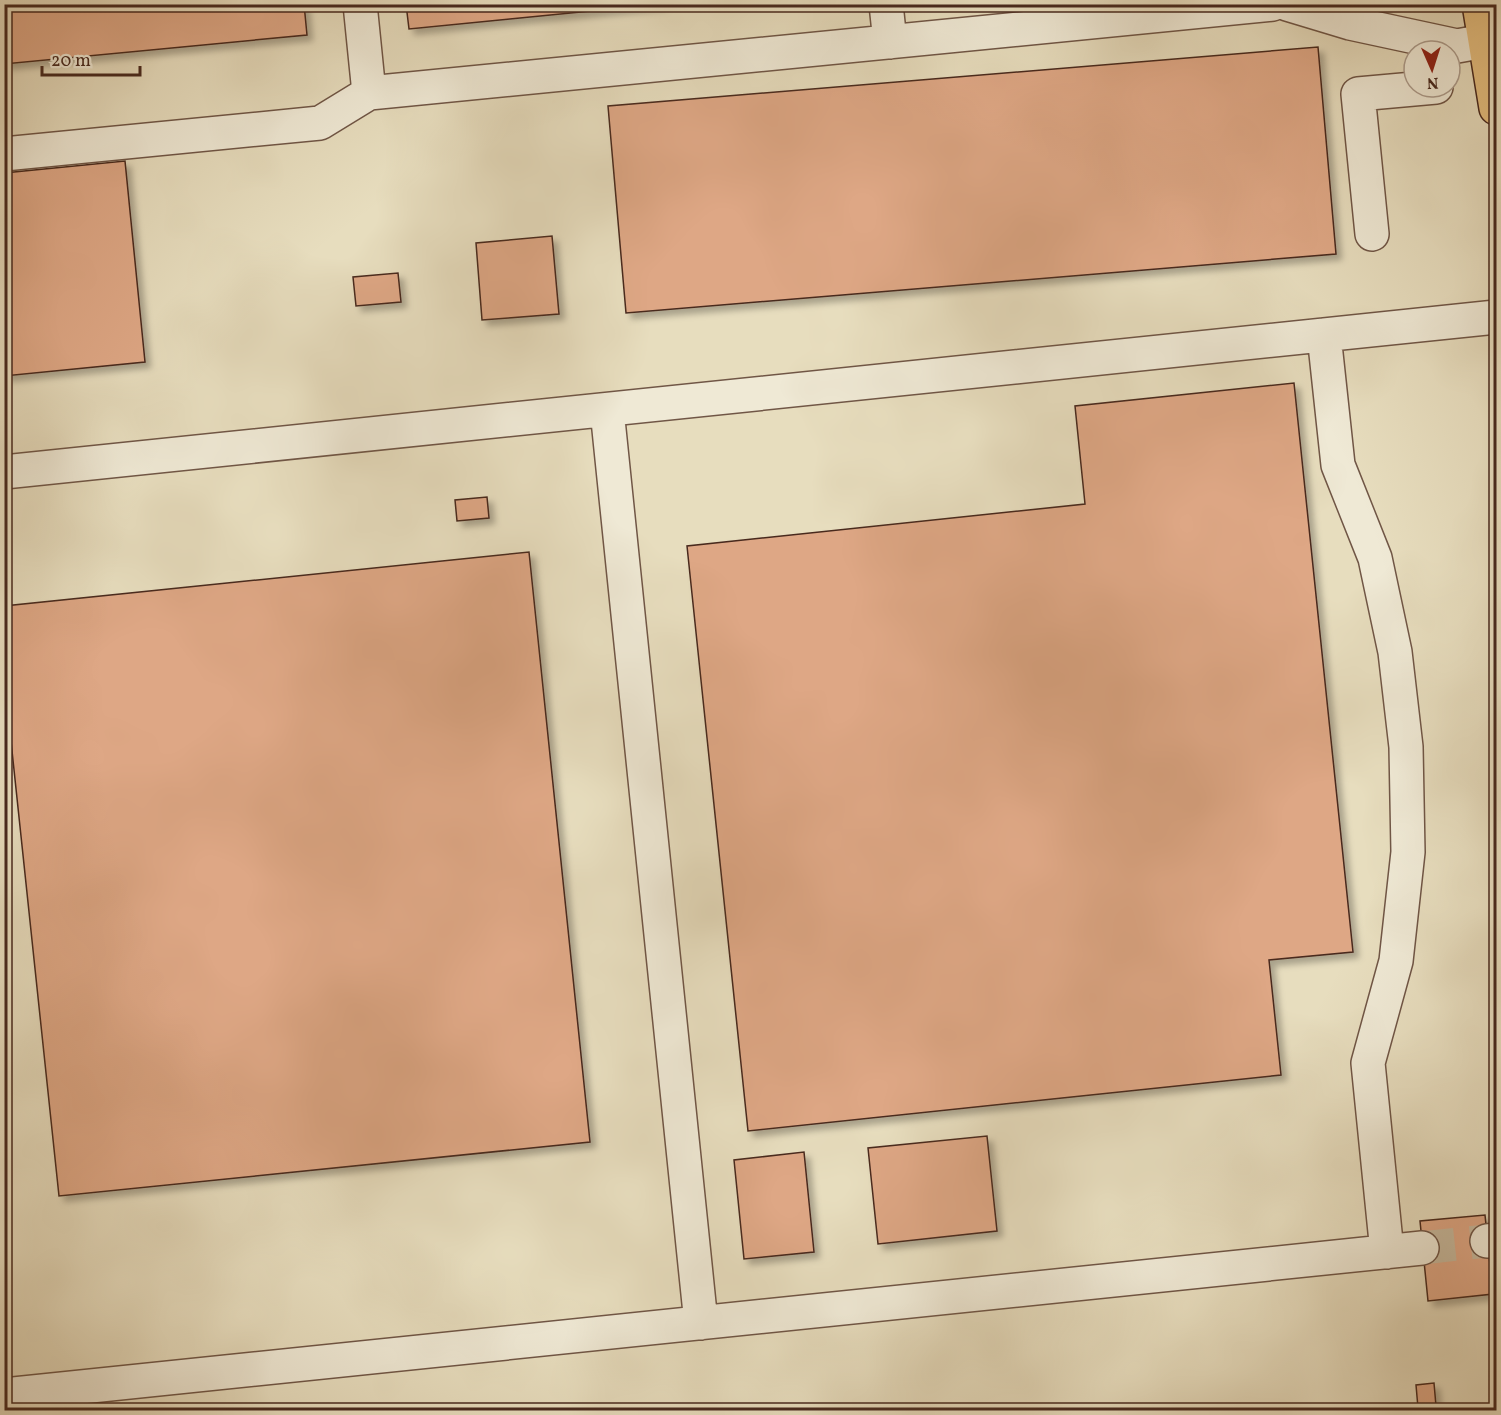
<svg xmlns="http://www.w3.org/2000/svg" width="1501" height="1415" viewBox="0 0 1501 1415" font-family="Vollkorn,serif">
<defs>
<filter id="shadow"><feDropShadow dx="5.5" dy="5.5" stdDeviation="3" flood-color="#0004"/></filter>
</defs>
<rect width="100%" height="100%" fill="#e7ddbe"/>
<filter id="stains"><feTurbulence type="fractalNoise" baseFrequency=".00333" numOctaves="4"/><feColorMatrix values="0 0 0 0 .2 0 0 0 0 .09 0 0 0 0 .02 0 0 0 .5 -.17"/></filter>
<radialGradient id="worn" r=".72"><stop offset=".6" stop-color="#630" stop-opacity="0"/><stop offset="1" stop-color="#630" stop-opacity=".3"/></radialGradient>
<path fill="#dea785" stroke="#48291e" stroke-width="1.5" filter="url(#shadow)" d="M4 4H304L307 35 4 64Z
M406 4H662L409 29Z
M1348 4H1383L1384 10 1349 13Z
M1318 47 1336 254 626 313 608 106Z
M125 161 145 362 4 376V173Z
M552 236 559 314 482 320 476 243Z
M398 273 401 302 356 306 353 277Z
M1294 383 1353 952 1269 960 1281 1075 748 1131 687 546 1085 504 1075 406Z
M487 497 489 518 457 521 455 500Z
M529 552 590 1142 59 1196 4 675V606Z
M987 1136 997 1231 878 1244 868 1148Z
M804 1152 814 1252 744 1259 734 1160Z
M1485 1215 1493 1294 1428 1301 1420 1221Z
M1434 1383 1436 1406 1418 1408 1416 1385Z"/>
<g fill="none" stroke-linecap="round" stroke-linejoin="round">
<path stroke="#c7b99e" stroke-width="33" stroke-dasharray="33 16" stroke-linecap="butt" d="M1422 1248 1487 1241"/>
<g stroke="#705646" stroke-width="36">
<path id="minor" d="M360 4 369 93
M886 4 890 42
M1287 4 1350 23 1457 46 1496 39
M4 154 320 123 369 93 1273 4
M1372 234 1358 94 1436 87
M1324 335 1338 465 1375 558 1395 652 1406 747 1408 852 1396 961 1368 1063 1387 1252
M607 410 701 1323
M4 472 1496 317
M1487 1241 1496 1240
M4 1395 1422 1248"/>
</g>
<g stroke="#48291e" stroke-width="36">
<path id="major" d="M1479 4 1496 108"/>
</g>
<use href="#minor" stroke="#efe9d5" stroke-width="33"/>
<use href="#major" stroke="#e4be7f" stroke-width="33"/>
</g>
<rect width="1501" height="1415" fill="none" stroke="#e7ddbe" stroke-width="24"/>
<rect x="6" y="6" width="1489" height="1403" fill="none" stroke="#48291e" stroke-width="3"/>
<rect x="12" y="12" width="1477" height="1391" fill="none" stroke="#48291e" stroke-width="1.5"/>
<g transform="translate(1432 69) rotate(177)"><circle r="28" fill="#efe9d5" stroke="#ac9c8c" stroke-width="1.5"/>
<path d="M0-4.5L10 22L0 15L-10 22Z" fill="#8f2418"/>
<text y="-9" font-size="16" font-weight="bold" text-anchor="middle" fill="#48291e">N</text>
</g>
<path d="M42 66v9h98v-9" fill="none" stroke="#48291e" stroke-width="3"/>
<text x="51" y="66" font-size="18" fill="#48291e" stroke="#efe9d5" stroke-width="4.5" paint-order="stroke">20 m</text>
<rect width="100%" height="100%" filter="url(#stains)"/>
<rect width="100%" height="100%" fill="url(#worn)"/>
</svg>
